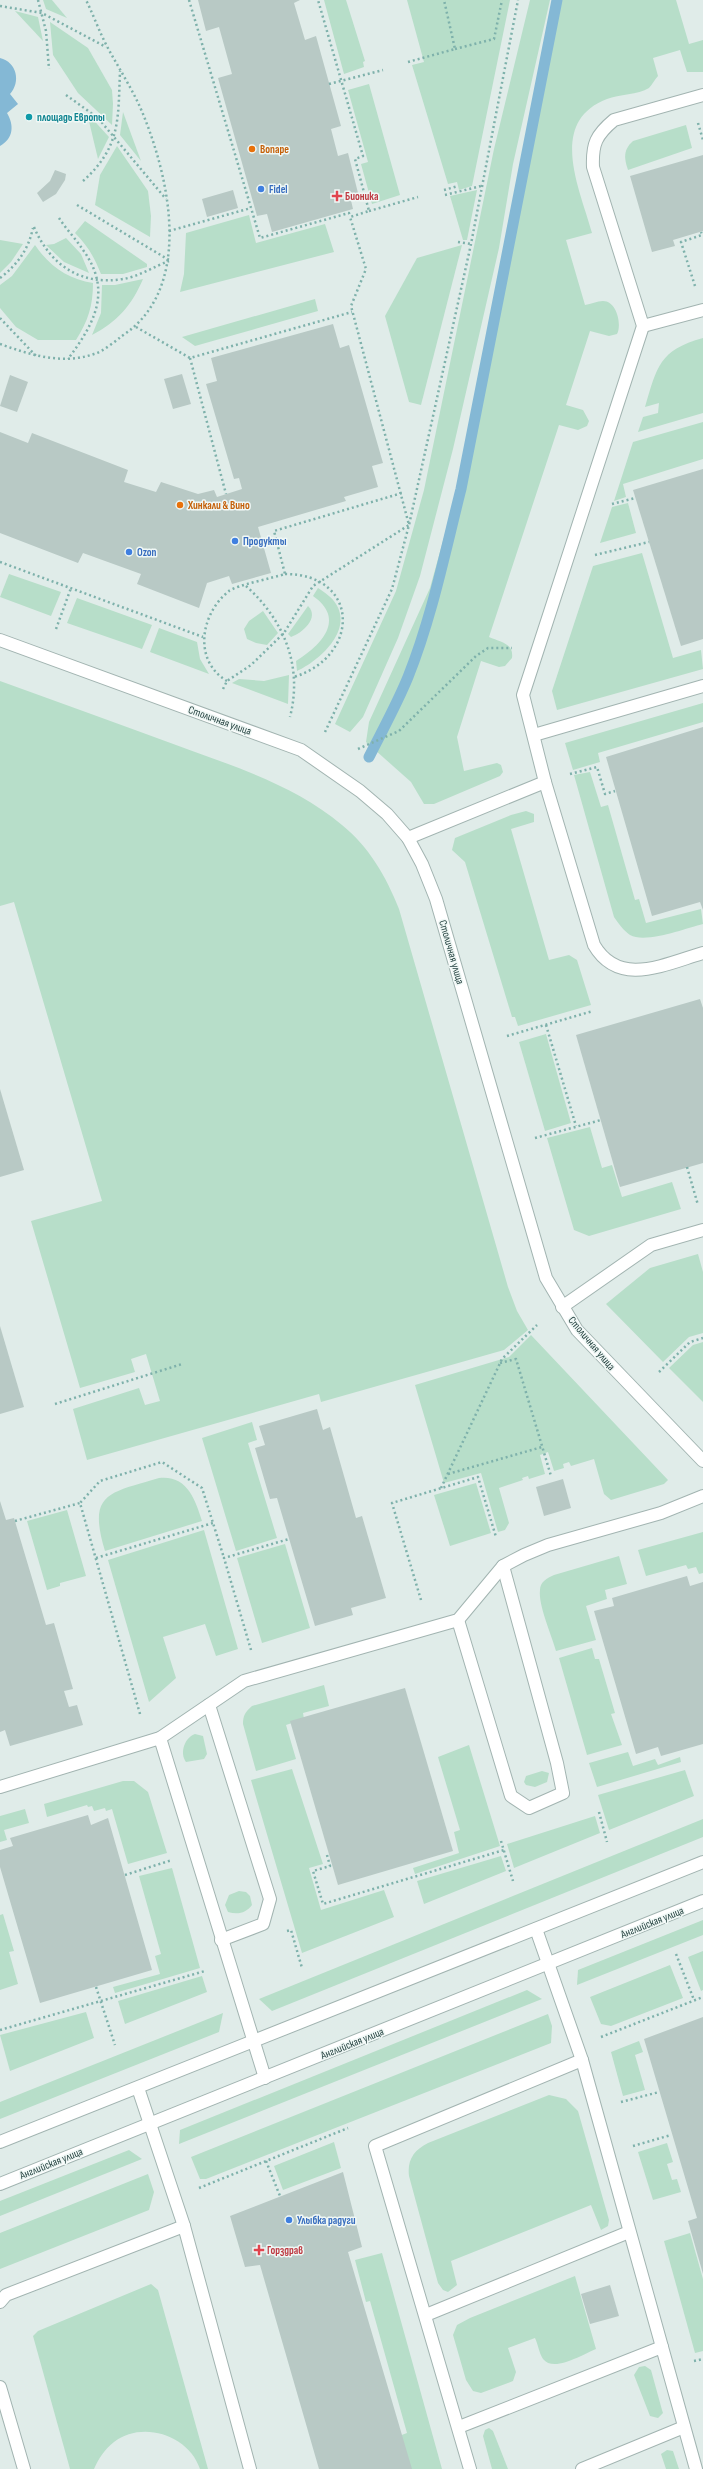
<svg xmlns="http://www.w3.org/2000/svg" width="703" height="2469" viewBox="0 0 703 2469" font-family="'Sofia Sans Condensed',sans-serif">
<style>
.green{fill:#b7dec9}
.water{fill:#84b8d5}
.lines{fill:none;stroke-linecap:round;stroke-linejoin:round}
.stream{stroke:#84b8d5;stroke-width:11}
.building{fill:#b8c9c5}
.service-casing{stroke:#a2b4b1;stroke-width:14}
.minor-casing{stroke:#a2b4b1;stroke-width:14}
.path{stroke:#7eb1ab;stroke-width:2.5;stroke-dasharray:2 3;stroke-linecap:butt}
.service{stroke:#fff;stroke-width:12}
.minor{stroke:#fff;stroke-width:12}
.culture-dot{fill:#0f9aa8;stroke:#f0f8f6;stroke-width:1.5}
.food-dot{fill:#e8710a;stroke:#f0f8f6;stroke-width:1.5}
.shop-dot{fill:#3f7fe0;stroke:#f0f8f6;stroke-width:1.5}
.health-dot{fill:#e0444e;stroke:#f0f8f6;stroke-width:1.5}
.labels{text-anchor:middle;stroke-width:3;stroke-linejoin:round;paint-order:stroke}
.culture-label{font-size:11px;font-weight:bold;fill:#0d838f;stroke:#f0f8f6;text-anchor:start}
.food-label{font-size:11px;font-weight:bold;fill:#c56008;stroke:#f0f8f6;text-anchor:start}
.shop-label{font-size:11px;font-weight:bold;fill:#366cbe;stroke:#f0f8f6;text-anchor:start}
.health-label{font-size:11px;font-weight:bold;fill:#be3a42;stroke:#f0f8f6;text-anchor:start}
.street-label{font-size:11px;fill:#1f3d3b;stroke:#f0f8f6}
</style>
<rect width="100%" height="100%" fill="#e0ece9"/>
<g class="green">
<polygon points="43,0 52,0 67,18 46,9"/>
<polygon points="324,0 346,0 365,61 363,62 364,67 344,74"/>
<polygon points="407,0 510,0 472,186 459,190 457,182 448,184 412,65 424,62"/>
<polygon points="530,0 550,0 513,164 499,248 453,449 420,576 398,638 363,717 350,732 335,724 396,591 424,490 494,149"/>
<path d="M559,0H676L689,44L703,40V72H687L680,50L653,58L658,76C655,79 652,85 649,88C638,95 619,94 607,99C547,122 580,189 592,233L566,240L585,305C591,304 597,301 603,301C617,301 622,325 617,334L609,336L590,331L566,405L583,410L589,421L587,426L578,430L559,425L489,637C500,642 514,643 512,658L505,666L499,667L481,661L457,737L464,771L497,763L501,765L503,772L500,776L434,804H424L411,782L366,742L369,722L430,588L462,472L479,398Z"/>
<polygon points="15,11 38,17 43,41"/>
<polygon points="50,22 88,48 112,90 113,104 112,125 78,93 53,55"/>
<polygon points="369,84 400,195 372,204 361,164 368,162 348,90"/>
<polygon points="123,112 141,161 120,135"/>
<polygon points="87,113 109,137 98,159"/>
<path d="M686,125L692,148L628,170C624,158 623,150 633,141Z"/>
<polygon points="117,146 148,191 151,216 150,237 95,205 100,175"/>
<polygon points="477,190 467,240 463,240 450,196"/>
<polygon points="249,215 256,243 325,224 334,252 180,292 184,274 186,233"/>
<path d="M85,221L147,264V267L123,274H101C94,257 88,246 75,233Z"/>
<polygon points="66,238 81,254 89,273 64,262 46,245 54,244"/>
<polygon points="0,240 23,244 11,262 0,273"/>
<path d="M35,245C49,266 68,279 93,283C93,306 88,321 76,340H38L16,327L0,308V285L12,276Z"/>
<polygon points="462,245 421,405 409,402 385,316 417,258"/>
<path d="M143,279C132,305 117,322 92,335L101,313L102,285H115Z"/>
<polygon points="315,299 318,311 195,346 182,337"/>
<path d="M703,338V413L638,432L643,417L658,413L659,403L645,407C657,367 659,350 703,338Z"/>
<polygon points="703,422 703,459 623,484 626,497 614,501 633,442"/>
<polygon points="628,503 636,533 600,543 612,507"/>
<polygon points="642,553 673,658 701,650 703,669 557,710 552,691 593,566"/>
<polygon points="9,574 61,592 51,616 0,597"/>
<path d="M318,588C324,592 332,597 336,604C353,631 319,661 297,671L296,661C322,645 346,619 313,596Z"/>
<polygon points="77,598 152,625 142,649 67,623"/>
<path d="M308,606C320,618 302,633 291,637L288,634Z"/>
<polygon points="263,611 278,633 267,645 256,643 247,639 244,629 249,621"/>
<polygon points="159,628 197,642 200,659 209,674 150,652"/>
<polygon points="289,675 288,704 232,683 239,679 264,681"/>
<path d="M0,681C59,702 118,724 176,745C233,766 295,785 342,825C369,847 386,876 399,909L508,1287L517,1311L528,1330L504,1350L321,1402L319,1394L87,1460L73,1409L139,1388L145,1405L160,1401L146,1354L131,1359L135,1372L80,1388L31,1221L102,1201L14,902L0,906Z"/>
<polygon points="703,703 703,722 598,753 600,762 573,770 565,743"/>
<path d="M590,772L601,807L608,805L635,900L639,899L646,923L701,909L703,924C686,928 646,944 630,935C624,931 618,923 614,917L574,775Z"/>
<polygon points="526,811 534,814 534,822 511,829 549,960 569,955 577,960 591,1005 518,1026 515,1017 512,1017 465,862 452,850 455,838 511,815"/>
<polygon points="546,1034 571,1123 545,1131 519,1042"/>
<polygon points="590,1127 602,1168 612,1165 622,1197 672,1182 681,1209 589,1236 574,1230 547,1138"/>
<polygon points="698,1254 703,1272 703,1333 689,1337 663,1362 606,1304 650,1268"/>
<polygon points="531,1335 668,1480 664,1484 611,1500 604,1494 594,1459 571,1466 569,1462 563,1464 564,1468 554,1471 548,1452 540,1455 545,1474 529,1479 528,1476 522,1478 523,1480 499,1488 509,1523 505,1530 498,1532 481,1473 444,1483 415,1385 509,1357"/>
<polygon points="703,1342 703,1402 669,1368 693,1345"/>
<polygon points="252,1422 257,1440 248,1443 277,1538 236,1551 202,1438"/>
<path d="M159,1478C187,1475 195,1499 202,1521L105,1551C87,1492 110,1493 159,1478Z"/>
<polygon points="476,1483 491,1533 450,1546 434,1495"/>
<polygon points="67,1510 86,1576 60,1583 60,1586 47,1590 27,1521"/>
<polygon points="204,1530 238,1649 216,1656 205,1624 163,1637 176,1678 149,1702 108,1560"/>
<polygon points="703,1532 703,1573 699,1574 696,1567 688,1569 686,1565 646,1576 638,1550"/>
<polygon points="285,1544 310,1628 262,1643 237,1558"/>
<path d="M619,1556L627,1584L605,1590L607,1599L586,1606L596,1640L556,1651C552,1636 538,1605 540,1590C540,1582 547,1578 554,1575Z"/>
<polygon points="592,1648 595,1659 599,1659 615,1713 611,1714 622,1745 587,1755 559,1658"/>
<path d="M324,1685L329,1706L303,1713L304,1719L286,1725L296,1759L256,1771L243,1724C243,1716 245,1712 252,1706Z"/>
<path d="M195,1734L203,1736L207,1754L204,1759L186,1762C179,1753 185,1737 195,1734Z"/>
<polygon points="469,1745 500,1846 415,1874 413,1868 459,1853 454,1832 460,1830 438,1757"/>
<polygon points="628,1752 633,1766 655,1759 658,1765 680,1757 681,1762 597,1787 589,1763"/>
<polygon points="292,1769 323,1864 309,1868 321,1910 384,1890 394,1917 302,1953 251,1780"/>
<polygon points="685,1770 694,1796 609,1830 598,1795"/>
<polygon points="542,1771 549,1773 547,1782 535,1787 526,1785 524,1782 526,1776"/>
<polygon points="123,1781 134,1781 148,1792 167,1853 128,1864 112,1809 106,1811 105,1808 94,1811 92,1806 88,1807 87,1805 47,1817 44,1804"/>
<polygon points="25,1809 29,1823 4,1830 7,1840 0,1842 0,1816"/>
<polygon points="595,1816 600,1833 514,1868 507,1844"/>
<polygon points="703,1819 703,1837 272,2011 259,1999"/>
<polygon points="501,1856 506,1871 424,1904 417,1881"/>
<polygon points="172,1868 200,1968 115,1993 113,1987 160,1974 155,1956 161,1954 139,1876"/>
<path d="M239,1891L246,1892L250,1896L252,1905C246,1913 238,1915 228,1912L225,1905L229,1895Z"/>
<polygon points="3,1914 14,1951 9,1952 18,1984 0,1990 0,1915"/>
<polygon points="703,1920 703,1935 577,1985 578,1970"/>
<polygon points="703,1951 703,1990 701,1991 688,1957"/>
<polygon points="670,1965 683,1998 611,2026 601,2024 590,1997"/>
<polygon points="202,1976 207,1992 125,2024 118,2001"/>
<polygon points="527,1990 542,1999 179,2144 180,2130"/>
<polygon points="86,2012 94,2038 10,2071 0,2035"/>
<polygon points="223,2013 219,2032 0,2119 0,2102"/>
<polygon points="548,2014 552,2026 551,2043 206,2179 200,2179 191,2157"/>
<polygon points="639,2041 643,2052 635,2055 645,2090 623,2096 611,2052"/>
<path d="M549,2095L566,2099L578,2111L609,2220L608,2226L601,2230L591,2205L451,2261L457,2285L448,2292L443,2290L438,2283L409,2176C407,2160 414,2150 428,2143Z"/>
<polygon points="334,2142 341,2168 283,2190 274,2166"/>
<polygon points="667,2143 673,2162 667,2164 672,2180 677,2179 681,2192 653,2200 638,2152"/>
<polygon points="129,2150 142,2159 0,2216 0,2201"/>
<polygon points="148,2174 154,2192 149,2210 0,2269 0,2233"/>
<polygon points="690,2233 703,2279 703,2351 695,2353 664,2241"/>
<polygon points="382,2253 442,2469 409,2469 399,2436 407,2433 370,2301 366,2302 355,2260"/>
<path d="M575,2276L596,2349C583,2354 554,2373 543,2359C539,2353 538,2344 535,2338L508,2348L516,2372L513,2381L481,2393L473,2391L466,2380L453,2335L457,2325L470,2318Z"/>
<path d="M151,2284L158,2290L208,2469H200C189,2435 142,2420 114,2442C104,2450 99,2458 94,2469H70L33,2336L38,2331Z"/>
<polygon points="645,2366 651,2370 662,2410 663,2413 658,2418 650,2416 634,2375 639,2367"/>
<polygon points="489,2428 493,2431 508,2469 492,2469 483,2436 485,2430"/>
<polygon points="667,2450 673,2451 679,2469 666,2469 661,2454"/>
</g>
<path class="water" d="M0,58C17,62 21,82 10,94L18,104L7,113C14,125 14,138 0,146Z"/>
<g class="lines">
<path class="stream" d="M369,757C382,731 397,704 408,677C432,617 445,552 461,489L557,0"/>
</g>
<g class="building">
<polygon points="198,0 300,0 294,3 305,40 316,36 341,126 331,129 338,156 348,153 358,193 350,196 353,209 272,232 267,214 257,216 218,78 232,74 219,27 206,31"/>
<polygon points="703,155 703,231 673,240 675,246 652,252 630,176"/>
<polygon points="55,170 66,174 65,180 56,194 43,202 37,193 50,181"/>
<polygon points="233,190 238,208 207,217 202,199"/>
<polygon points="333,324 340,348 349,345 383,463 372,466 378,487 344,497 346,501 258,527 271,573 232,584 229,576 207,583 199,608 137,584 141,574 83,553 78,563 0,533 0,432 28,443 32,433 128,470 124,482 156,492 161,482 198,494 214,490 217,497 242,489 239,478 234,479 206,384 217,381 211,358"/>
<polygon points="182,374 191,404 173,409 164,379"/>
<polygon points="10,375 28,382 17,412 0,406"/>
<polygon points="703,469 703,639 681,646 633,490"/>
<polygon points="703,727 703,910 700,902 652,916 606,757"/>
<polygon points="700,999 703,1008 703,1163 620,1187 576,1035"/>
<polygon points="0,1089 24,1170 0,1177"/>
<polygon points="0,1326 24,1407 0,1414"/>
<polygon points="317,1409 323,1430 330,1427 356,1518 362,1516 386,1598 351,1608 353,1615 315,1626 277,1498 270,1499 255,1448 265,1445 259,1426"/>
<polygon points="563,1479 571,1508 544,1516 536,1487"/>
<polygon points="0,1501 6,1520 14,1518 46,1625 54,1623 73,1689 64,1691 69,1707 77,1705 83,1725 10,1746 5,1730 0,1732"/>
<polygon points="687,1576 690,1586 703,1582 703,1744 661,1756 658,1747 636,1754 594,1611 614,1606 612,1598"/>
<polygon points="405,1688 453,1851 338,1885 290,1721"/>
<polygon points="88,1815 91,1825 108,1818 152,1970 40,2003 0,1867 0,1850 13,1846 10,1838"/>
<polygon points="703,2017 703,2274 688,2221 697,2218 644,2039"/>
<polygon points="343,2172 362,2247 348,2252 412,2469 319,2469 260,2265 245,2267 230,2216"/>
<polygon points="610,2285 619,2316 590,2324 581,2294"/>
</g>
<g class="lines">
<defs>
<g id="service">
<path d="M703,95L614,120C596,135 592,144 593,167L643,326L523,695L545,782L594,945C619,988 665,964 703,953"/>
<polyline points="643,326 703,310"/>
<polyline points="534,735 703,686"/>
<polyline points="408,838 545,782"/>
<polyline points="562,1307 651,1245 703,1230"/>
<polyline points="458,1620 511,1796 529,1808 563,1793 557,1763 503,1566"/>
<polyline points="209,1705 270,1899 263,1924 221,1940"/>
<polyline points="160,1738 265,2078"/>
<polyline points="0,1787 160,1738 244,1681 458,1620 503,1566 524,1555 548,1545 661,1513 703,1496"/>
<polyline points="536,1929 582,2060 696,2469"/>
<polyline points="138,2088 184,2226 250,2469"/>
<polyline points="0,2302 6,2295 184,2226"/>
<polyline points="426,2315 629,2232"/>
<polyline points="0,2387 24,2469"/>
<polyline points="459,2427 662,2347"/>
<polyline points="470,2469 375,2146 582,2060"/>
<polyline points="582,2469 684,2427"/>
</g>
<g id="minor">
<polyline points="0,640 301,750 360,791 387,814 408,838 422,864 436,899 546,1278 577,1330 703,1461"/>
<polyline points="0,2142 703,1862"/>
<polyline points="0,2184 703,1901"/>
</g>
</defs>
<use href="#service" class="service-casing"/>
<use href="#minor" class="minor-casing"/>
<g class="path">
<polyline points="38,0 46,31 49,69"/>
<polyline points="189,0 260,238 349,213 350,217"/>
<polyline points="0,6 42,13 106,47"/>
<polyline points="455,49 494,39 502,0"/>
<polyline points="408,62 455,49 444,0"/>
<polyline points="329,84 383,70"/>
<polyline points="66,95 98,118 166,199"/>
<polyline points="698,123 703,140"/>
<path d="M83,181C121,147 118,119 120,71"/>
<polyline points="444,190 458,186"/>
<polyline points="445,195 481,186"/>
<polyline points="77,205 169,260"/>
<polyline points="369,211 418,197"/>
<path d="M59,218C66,229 76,239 83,250C113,291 94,324 68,359"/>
<path d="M34,227C50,265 81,286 123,279C138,277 155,266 169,261"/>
<polyline points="169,231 251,208"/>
<polyline points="458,242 471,244"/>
<path d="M0,278C18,264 28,250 33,228"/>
<polyline points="695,286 681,242 702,235 701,232"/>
<polyline points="0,318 37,357"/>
<polyline points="136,327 190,358 352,312"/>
<path d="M0,344C31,355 62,365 94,354C104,351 114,342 122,336C192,290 171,185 145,119C136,95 121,72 109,50C100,34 94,16 86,0"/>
<polyline points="190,358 226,494"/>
<polyline points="612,504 635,498"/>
<polyline points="595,555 649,542"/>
<polyline points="0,562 203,637"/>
<path d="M285,574C360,574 361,656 294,677"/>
<path d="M246,586C284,620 303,666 290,717"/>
<polyline points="56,629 71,588"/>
<path d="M227,681C193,661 200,614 229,591C237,585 273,578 285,574L274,531L402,493"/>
<polyline points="223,689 227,681 251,665 284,633 313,586 409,525 351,306 366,269 350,217 369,211 355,159 363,156 318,0"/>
<polyline points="325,732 392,589 409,525 471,244 518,0"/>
<polyline points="358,749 399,731 476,656 488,648 512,648"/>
<polyline points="570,774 597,767 605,794 615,791"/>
<polyline points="546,1025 576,1126"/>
<polyline points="507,1036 593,1011"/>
<polyline points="535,1138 601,1120"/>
<polyline points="687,1167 698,1205"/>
<polyline points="500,1363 516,1359 551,1476"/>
<polyline points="659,1372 690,1342 703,1338"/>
<polyline points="55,1404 182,1364"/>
<polyline points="448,1474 542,1447"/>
<polyline points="441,1488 502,1359 537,1325"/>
<polyline points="15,1521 80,1503"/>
<polyline points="96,1558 213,1523"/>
<polyline points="421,1600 392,1503 478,1477 496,1537"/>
<polyline points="251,1650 224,1558 289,1539"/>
<polyline points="140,1714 80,1503 100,1481 162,1462 202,1488 224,1558"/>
<polyline points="599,1812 607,1842"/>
<polyline points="501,1841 513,1881"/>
<polyline points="327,1855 330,1866 313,1871 323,1904 504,1850"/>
<polyline points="125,1875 172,1860"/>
<polyline points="287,1931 291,1930 302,1968"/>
<polyline points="676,1954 694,2000"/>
<polyline points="96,1987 115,2045"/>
<polyline points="0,2030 205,1971"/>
<polyline points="601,2037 703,1997"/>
<polyline points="621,2102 659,2092"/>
<polyline points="633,2146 671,2135"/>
<polyline points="266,2161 280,2196"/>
<polyline points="199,2188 348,2128"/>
<polyline points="694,2361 703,2359"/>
</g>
<use href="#service" class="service"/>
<use href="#minor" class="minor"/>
</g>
<circle class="culture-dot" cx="29" cy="117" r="4"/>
<g class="food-dot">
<circle cx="252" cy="149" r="4"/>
<circle cx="180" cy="505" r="4"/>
</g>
<g class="shop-dot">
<circle cx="261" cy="189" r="4"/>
<circle cx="235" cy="541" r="4"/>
<circle cx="129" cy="552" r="4"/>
<circle cx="289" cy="2220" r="4"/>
</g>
<g class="health-dot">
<path d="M335 190h4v4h4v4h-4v4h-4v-4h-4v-4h4z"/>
<path d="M257 2244h4v4h4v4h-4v4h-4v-4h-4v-4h4z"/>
</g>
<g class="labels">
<g class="culture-label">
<text x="37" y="121">площадь Европы</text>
</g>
<g class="food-label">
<text x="260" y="153">Bonape</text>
<text x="188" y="509">Хинкали &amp; Вино</text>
</g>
<g class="shop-label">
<text x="269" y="193">Fidel</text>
<text x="243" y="545">Продукты</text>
<text x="137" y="556">Ozon</text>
<text x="297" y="2224">Улыбка радуги</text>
</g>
<g class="health-label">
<text x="345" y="200">Бионика</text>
<text x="267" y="2254">Горздрав</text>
</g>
<g class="street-label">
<text transform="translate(220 720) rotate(20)" y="4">Столичная улица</text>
<text transform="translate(452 952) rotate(74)" y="4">Столичная улица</text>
<text transform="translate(592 1343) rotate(50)" y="4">Столичная улица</text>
<text transform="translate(652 1922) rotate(-22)" y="4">Английская улица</text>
<text transform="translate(352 2043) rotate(-22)" y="4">Английская улица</text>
<text transform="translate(51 2163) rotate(-22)" y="4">Английская улица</text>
</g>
</g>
</svg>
